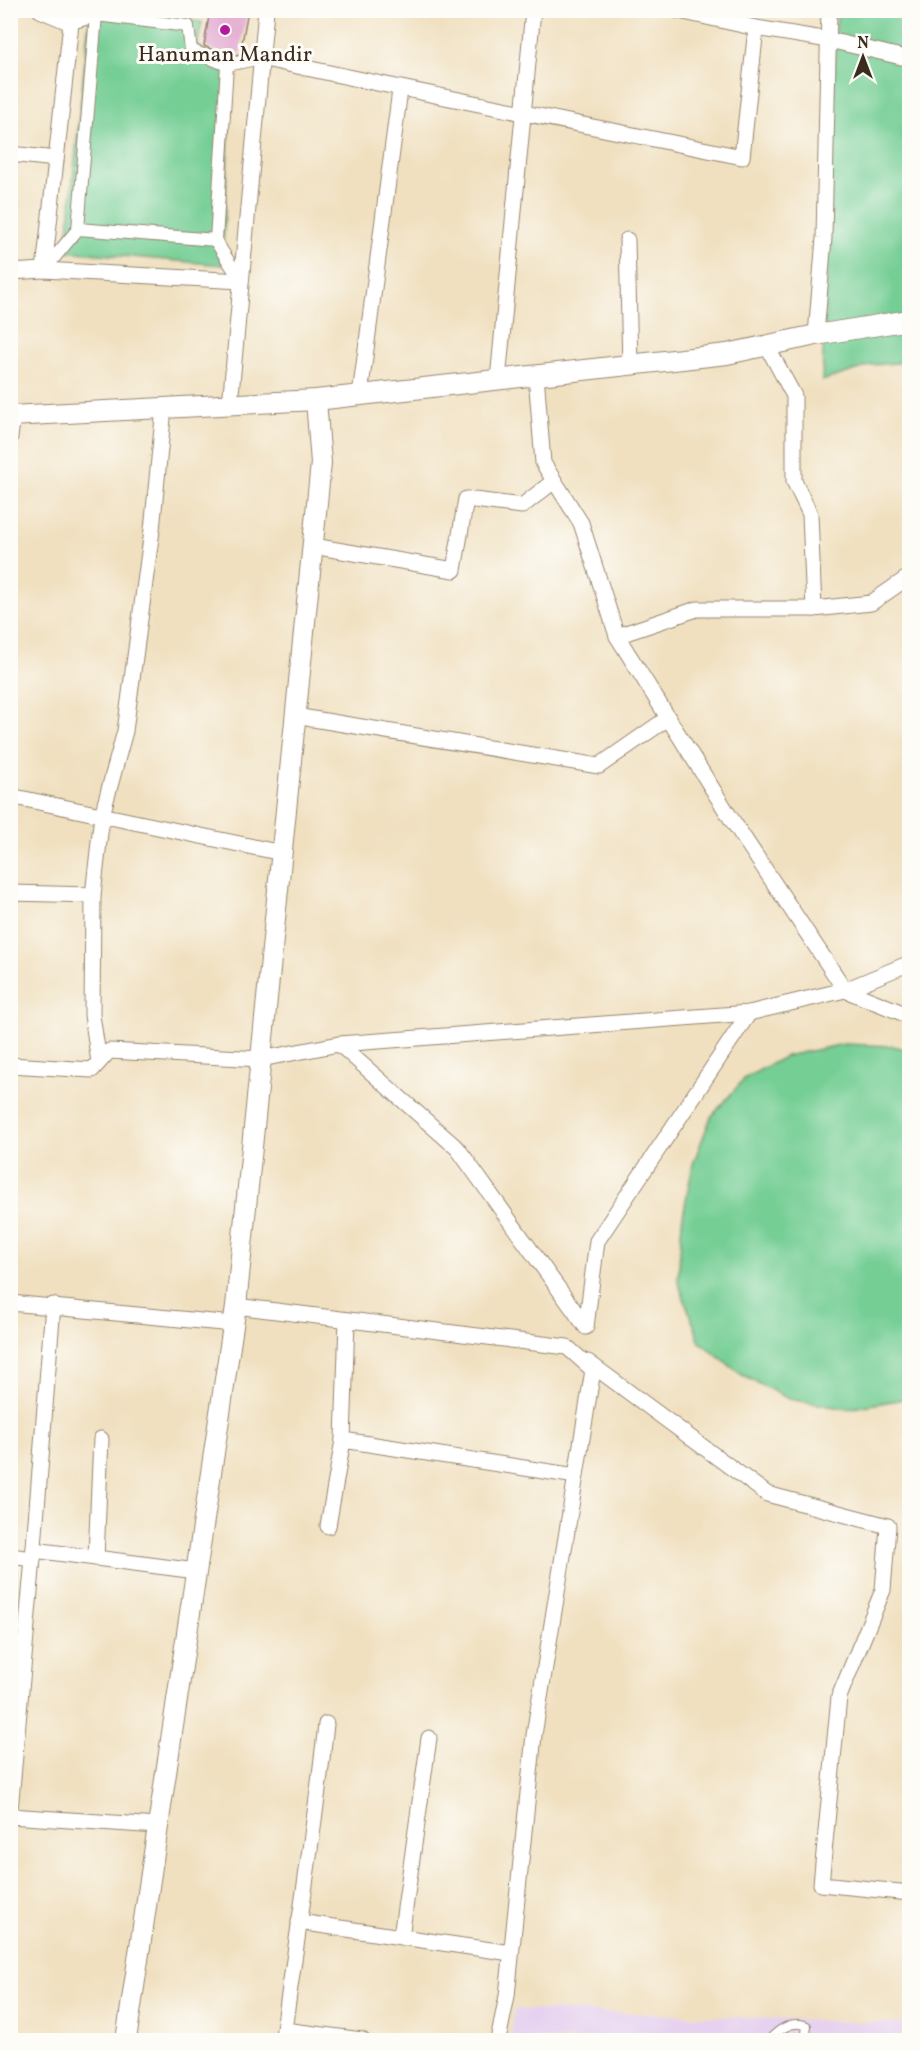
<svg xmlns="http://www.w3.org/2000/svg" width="920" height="2051" viewBox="0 0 920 2051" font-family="Vollkorn,serif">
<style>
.built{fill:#e6d2f0}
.green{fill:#75ce94;stroke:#587c59;stroke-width:1.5}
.building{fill:#e0a0cc}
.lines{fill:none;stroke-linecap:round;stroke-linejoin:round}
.service-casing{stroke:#96856f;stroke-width:10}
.pedestrian-casing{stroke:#96856f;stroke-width:14}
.minor-casing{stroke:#96856f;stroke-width:17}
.tertiary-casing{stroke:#96856f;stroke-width:22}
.service{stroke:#fff;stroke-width:8}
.pedestrian{stroke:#fff;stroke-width:12}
.minor{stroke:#fff;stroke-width:15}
.tertiary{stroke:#fff;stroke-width:20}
.poi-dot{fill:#b5179e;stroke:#fdfcf7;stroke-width:2}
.labels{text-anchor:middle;stroke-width:6;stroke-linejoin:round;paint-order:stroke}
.poi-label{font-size:22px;fill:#3b2a1e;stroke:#fdfcf7}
</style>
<rect width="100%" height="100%" fill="#fdfcf7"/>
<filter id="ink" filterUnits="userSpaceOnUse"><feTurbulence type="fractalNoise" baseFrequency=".0167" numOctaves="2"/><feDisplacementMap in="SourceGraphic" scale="12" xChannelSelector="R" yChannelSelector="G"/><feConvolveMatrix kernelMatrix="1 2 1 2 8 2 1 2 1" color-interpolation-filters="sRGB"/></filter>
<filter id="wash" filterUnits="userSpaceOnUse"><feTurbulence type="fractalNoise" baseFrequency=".008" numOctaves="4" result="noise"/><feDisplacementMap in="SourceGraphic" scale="24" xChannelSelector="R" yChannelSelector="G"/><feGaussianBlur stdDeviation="1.35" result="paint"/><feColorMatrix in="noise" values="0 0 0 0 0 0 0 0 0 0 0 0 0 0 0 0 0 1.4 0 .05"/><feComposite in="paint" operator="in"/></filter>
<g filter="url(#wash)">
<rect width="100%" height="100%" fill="#f0e0c0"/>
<polygon class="built" points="514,2009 910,2024 909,2040 510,2040"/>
<g class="green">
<polygon points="90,11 130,11 202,22 197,47 232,68 222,265 66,251"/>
<polygon points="837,11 909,11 909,365 907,362 872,365 822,381"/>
<polygon points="844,1044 892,1046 910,1050 909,1398 847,1409 789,1399 742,1375 700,1342 678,1282 682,1221 693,1164 711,1117 745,1078 786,1056"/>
</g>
<g id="blocks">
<polygon class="building" points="210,10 248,10 240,54 228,56 204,46"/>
</g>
</g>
<g filter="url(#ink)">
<use href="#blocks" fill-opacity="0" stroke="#96856f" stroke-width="1.5"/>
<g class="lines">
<defs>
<path id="service" d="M769,2040C778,2030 793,2019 807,2026L805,2040"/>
<g id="pedestrian">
<polyline points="71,23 96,16"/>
<polyline points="227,65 191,50 188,26 96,15 78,229 216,240 227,65 261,58"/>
<polyline points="215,240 241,281"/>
<polyline points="44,270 78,229"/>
</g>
<g id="minor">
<polyline points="40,10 71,23 44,270 241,281"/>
<polyline points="756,28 829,40 910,59"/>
<path d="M261,58C421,94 582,124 742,157L756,28L675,10"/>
<polyline points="10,154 56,159"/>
<polyline points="627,240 630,365"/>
<polyline points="10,272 44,270"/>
<polyline points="816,335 824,238 829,10"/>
<polyline points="767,346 794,396 794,481 810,514 814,609"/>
<polyline points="536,375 543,463 581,523 617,636 730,817 845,990 910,1016"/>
<polyline points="498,380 533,10"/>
<polyline points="360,395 400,90"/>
<polyline points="230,405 266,10"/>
<polyline points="10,437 13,415"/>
<polyline points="313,546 454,570 466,499 522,506 554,481"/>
<polyline points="617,636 697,609 814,609 871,603 910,576"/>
<polyline points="295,716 599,766 668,718"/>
<polyline points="10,796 282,853"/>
<polyline points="10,893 93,895 102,815 125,731 152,530 164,408"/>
<polyline points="93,895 92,1015 99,1062"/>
<polyline points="339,1044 458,1149 586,1327 597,1241 749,1013"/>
<polyline points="10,1065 92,1070 109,1051 261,1059 339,1044 749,1013 845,990 910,963"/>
<polyline points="10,1303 233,1324"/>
<polyline points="236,1306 567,1347 593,1370 534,1735 507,1996 498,2040"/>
<polyline points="588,1362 767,1494 888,1526 883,1590 839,1697 821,1884 910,1893"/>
<polyline points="343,1440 347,1320"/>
<polyline points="328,1526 343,1440 576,1476"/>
<polyline points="34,1550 196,1571"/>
<polyline points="10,1556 33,1559"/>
<polyline points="96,1558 101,1439"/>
<polyline points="10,1810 33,1559 53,1305"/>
<polyline points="10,1816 158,1826"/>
<polyline points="299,1922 511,1953"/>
<polyline points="401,1937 429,1738"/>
<path d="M284,2030C298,1928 315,1826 326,1724"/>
<polyline points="283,2039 284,2030 362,2040"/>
</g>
<g id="tertiary">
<polyline points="10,416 316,400 727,354 816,335 910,320"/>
<polyline points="126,2040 236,1306 321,463 316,400"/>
</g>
</defs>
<use href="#service" class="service-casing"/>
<use href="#pedestrian" class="pedestrian-casing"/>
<use href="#minor" class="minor-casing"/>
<use href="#tertiary" class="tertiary-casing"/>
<use href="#service" class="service"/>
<use href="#pedestrian" class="pedestrian"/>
<use href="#minor" class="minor"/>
<use href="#tertiary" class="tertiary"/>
</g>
</g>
<circle class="poi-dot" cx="225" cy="30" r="6"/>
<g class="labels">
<g class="poi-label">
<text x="225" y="61">Hanuman Mandir</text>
</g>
</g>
<rect width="920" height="2051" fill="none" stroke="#fdfcf7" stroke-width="36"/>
<g transform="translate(863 57)" stroke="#fdfcf7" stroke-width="4.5" paint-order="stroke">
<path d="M0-4.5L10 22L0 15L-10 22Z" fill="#3b2a1e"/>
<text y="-9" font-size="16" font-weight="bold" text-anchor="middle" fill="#3b2a1e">N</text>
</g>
</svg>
